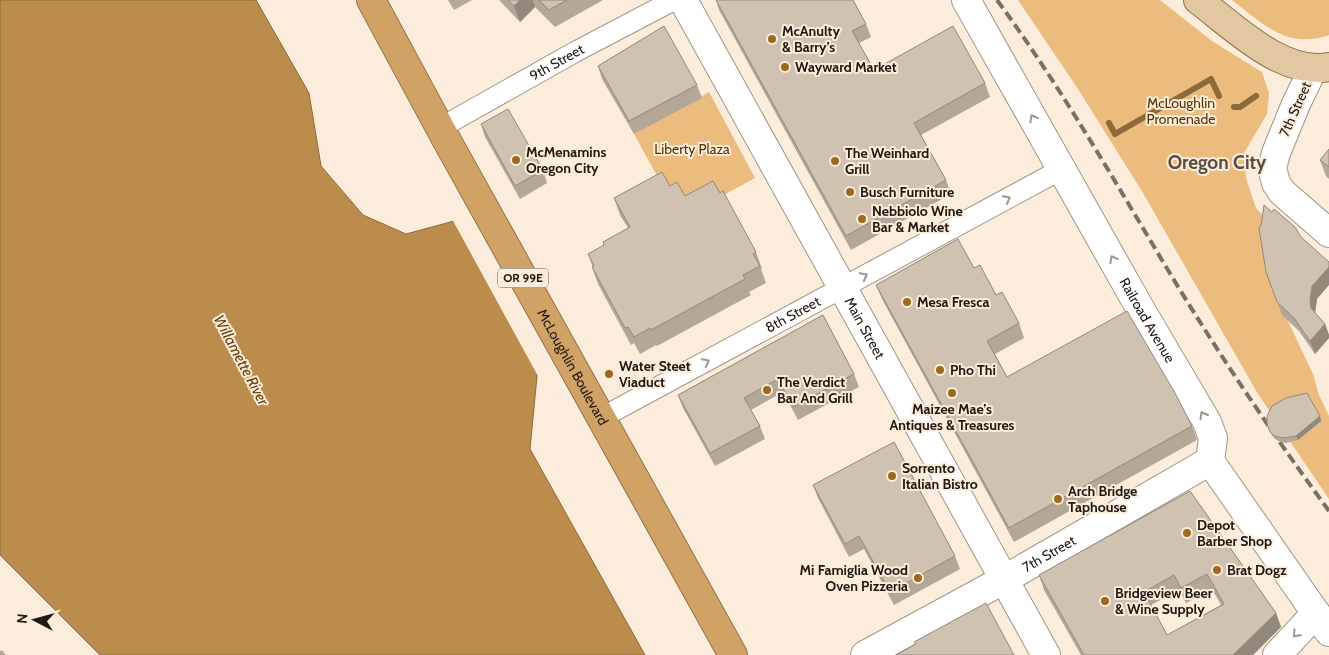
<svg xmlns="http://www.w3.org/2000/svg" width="1329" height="655" viewBox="0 0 1329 655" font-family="Cabin,sans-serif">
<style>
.green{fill:#ecbc7f}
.water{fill:#bc8c4c;stroke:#8d6a3b}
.pier{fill:#fbecdb}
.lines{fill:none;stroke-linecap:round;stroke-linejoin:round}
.stream{stroke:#8d6a3b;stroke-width:6}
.street-casing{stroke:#a29584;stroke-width:22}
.secondary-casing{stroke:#a29584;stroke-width:30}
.primary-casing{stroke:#927248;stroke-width:30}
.highway-casing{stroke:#927248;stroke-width:30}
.street{stroke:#fff;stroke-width:20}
.secondary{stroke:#fff;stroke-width:28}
.primary{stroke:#e3c7a3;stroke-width:28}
.highway{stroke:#d0a265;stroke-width:28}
.rail{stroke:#7a7166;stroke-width:4;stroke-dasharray:10 5;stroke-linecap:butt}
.wall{fill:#b3a798;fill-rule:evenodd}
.shaded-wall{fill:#92887c}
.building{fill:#d0c2b1;stroke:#92887c;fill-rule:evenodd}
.oneway{stroke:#9a9895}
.poi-dot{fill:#9c6a1f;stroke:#fbecdb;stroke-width:2}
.labels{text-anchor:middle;stroke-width:4;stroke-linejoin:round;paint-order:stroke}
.shield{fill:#fbecdb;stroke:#60584f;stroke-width:1}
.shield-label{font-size:12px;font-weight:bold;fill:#1e1913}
.poi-label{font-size:14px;font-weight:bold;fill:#1e1913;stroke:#fbecdb;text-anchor:start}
.street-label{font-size:14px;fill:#1e1913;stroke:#fbecdb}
.park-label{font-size:14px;fill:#563600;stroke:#fbecdb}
.water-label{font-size:15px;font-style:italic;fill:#61400d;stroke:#fbecdb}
.district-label{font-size:19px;font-weight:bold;fill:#5a4e40;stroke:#fbecdb}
</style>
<rect width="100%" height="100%" fill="#fbecdb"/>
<g class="green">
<polygon points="1018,0 1160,0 1212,41 1262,72 1269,93 1267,114 1244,153 1246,178 1256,208 1275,228 1280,304 1313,374 1319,395 1329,416 1329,499 1258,394 1143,193 1078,89"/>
<path d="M1232,0H1329V35C1287,50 1262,23 1232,0Z"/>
<polygon points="709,92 755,178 691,213 661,183 634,134"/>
</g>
<polygon class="water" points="0,0 256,0 309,93 321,166 363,215 406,234 454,221 538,366 530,449 645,655 100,655 0,555"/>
<polygon class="pier" points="452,219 456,220 540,365 539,378"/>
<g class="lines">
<g class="stream">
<polyline points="1234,107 1240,107 1256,96"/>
<polyline points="1109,123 1115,134 1211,79 1219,96"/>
</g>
<defs>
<g id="street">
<path id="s1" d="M440,128L575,52L674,0"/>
<path id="s2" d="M601,418L1062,169"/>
</g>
<g id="secondary">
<path id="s3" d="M683,0L1046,655"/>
<path id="s4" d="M966,0L1141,310L1207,422L1213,438L1210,461L1329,632"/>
<polyline points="1313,69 1296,104 1276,153 1272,168 1276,183 1282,192 1329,233"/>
<path id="s5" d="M865,655L1005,579L1210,461"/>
<polyline points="1277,655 1316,613"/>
</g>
<path id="primary" d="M1198,0C1233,26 1282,76 1329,67"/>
<g id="highway">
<path id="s6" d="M371,0L446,139L733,655"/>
</g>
</defs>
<use href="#street" class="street-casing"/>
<use href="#secondary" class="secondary-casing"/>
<use href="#primary" class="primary-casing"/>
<use href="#highway" class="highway-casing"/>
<use href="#street" class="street"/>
<use href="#secondary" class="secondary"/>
<use href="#primary" class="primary"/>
<use href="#highway" class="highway"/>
<path class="rail" d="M997,0C1064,91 1119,189 1177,285C1224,362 1275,437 1329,511"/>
</g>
<g class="wall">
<polygon points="448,0 472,0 454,10"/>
<polygon points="499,0 603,0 555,27 535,7 520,22"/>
<polygon points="716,0 853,0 866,24 871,37 859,43 874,70 985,83 990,97 921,135 946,180 951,194 851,250 719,10"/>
<polygon points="598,66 697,85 702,98 634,134 602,79"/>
<polygon points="481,124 543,170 547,183 520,199 485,137"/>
<polygon points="1329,150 1329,179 1326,176 1320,160"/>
<polygon points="670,186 685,196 720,193 756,252 762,269 761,269 766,283 749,292 751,295 657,346 656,345 640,354 634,343 631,345 598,284 592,267 593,267 588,254 604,246 603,242 628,228 620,215 614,198"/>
<polygon points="974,268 1019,323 1024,338 995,354 1007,377 1192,426 1197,440 1014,542 882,299 876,285"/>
<polygon points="1266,272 1317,299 1315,313 1325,324 1329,335 1329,338 1315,354 1299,331 1282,315"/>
<polygon points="823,315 854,374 859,387 798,420 783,392 751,410 760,426 765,439 715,466 683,408 678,395"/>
<polygon points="1320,416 1321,421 1298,440 1286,443 1280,442 1275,439 1271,434 1267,423"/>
<polygon points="813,485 955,556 960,569 894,605 864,549 849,557 818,498"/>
<path d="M1190,491L1276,613L1281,627L1253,655H1081L1044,590L1039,575ZM1212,589L1221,605L1167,635L1151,605L1179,590L1186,603Z"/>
</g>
<g class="shaded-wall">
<polygon points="520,0 533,0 535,7 520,22 514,6"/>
<polygon points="1329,267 1329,285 1317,299 1315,314 1311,308 1310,301 1312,286"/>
<polygon points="1325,324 1329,335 1329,338 1315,354 1310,341"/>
<polygon points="1320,416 1321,421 1298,440 1296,436"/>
<polygon points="1276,613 1281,627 1253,655 1233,655"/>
</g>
<g class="building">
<polygon points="508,0 520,0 514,6"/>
<polygon points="539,0 567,0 549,10"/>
<polygon points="716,0 853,0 866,24 852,31 874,70 953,26 985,83 914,123 946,180 846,236"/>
<polygon points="664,26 697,85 629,121 598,66"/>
<polygon points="508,109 543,170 515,186 481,124"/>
<polygon points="1329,149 1329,167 1320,160"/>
<polygon points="662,172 670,186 677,182 685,196 713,181 720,193 723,191 756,252 753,254 760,266 743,275 745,279 651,330 650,328 634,337 628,327 625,328 592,267 594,266 588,254 604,245 603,242 630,227 614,198"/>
<polygon points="1264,205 1272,212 1274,209 1295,227 1301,237 1329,262 1329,267 1312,286 1310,301 1311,308 1325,324 1310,341 1294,318 1277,302 1266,272 1259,228 1261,225"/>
<polygon points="958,239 974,268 980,265 996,295 1002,292 1019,323 987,341 1007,377 1127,311 1175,393 1192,426 1009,528 876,285"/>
<polygon points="823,315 854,374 793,407 778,379 744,398 760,426 710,453 678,395"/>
<polygon points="1307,393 1320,416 1296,436 1284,438 1278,437 1273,435 1269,430 1267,423 1267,416 1272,406 1286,398"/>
<polygon points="894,442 955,556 890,592 859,536 845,544 813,485"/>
<path d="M1190,491L1276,613L1233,655H1084L1039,575ZM1207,574L1224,604L1167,635L1144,592L1174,575L1181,588Z"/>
<polygon points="986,603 1014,655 896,655 916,644 914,642"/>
<polygon points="2,651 5,655 0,655 0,652"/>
</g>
<defs><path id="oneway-chevron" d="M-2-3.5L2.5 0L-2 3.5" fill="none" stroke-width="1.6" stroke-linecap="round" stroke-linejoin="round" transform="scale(1.25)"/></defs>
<g class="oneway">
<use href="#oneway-chevron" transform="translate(1033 118) rotate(-119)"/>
<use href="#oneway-chevron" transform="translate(1007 199) rotate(-28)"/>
<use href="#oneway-chevron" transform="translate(1113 259) rotate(-119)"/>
<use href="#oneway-chevron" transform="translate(864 276) rotate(-28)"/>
<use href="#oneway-chevron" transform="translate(706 362) rotate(-28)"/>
<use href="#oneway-chevron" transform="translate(1203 415) rotate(-120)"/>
<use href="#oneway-chevron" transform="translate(1296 634) rotate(133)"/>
</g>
<g class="poi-dot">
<circle cx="772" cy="39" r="5"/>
<circle cx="785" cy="67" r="5"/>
<circle cx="516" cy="160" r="5"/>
<circle cx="835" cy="161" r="5"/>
<circle cx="850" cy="192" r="5"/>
<circle cx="862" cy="219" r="5"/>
<circle cx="907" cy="302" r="5"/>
<circle cx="940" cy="370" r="5"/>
<circle cx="609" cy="374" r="5"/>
<circle cx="767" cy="390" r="5"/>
<circle cx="952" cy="393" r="5"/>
<circle cx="892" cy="476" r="5"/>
<circle cx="1058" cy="499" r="5"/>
<circle cx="1187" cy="533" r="5"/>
<circle cx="1217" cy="570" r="5"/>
<circle cx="918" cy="578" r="5"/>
<circle cx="1105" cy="601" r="5"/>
</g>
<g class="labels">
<rect class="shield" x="498" y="268.5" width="50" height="19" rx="4"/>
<g class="shield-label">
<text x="523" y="282">OR 99E</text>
</g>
<g class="poi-label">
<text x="782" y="36">McAnulty<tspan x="782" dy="16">&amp; Barry’s</tspan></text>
<text x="795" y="72">Wayward Market</text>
<text x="526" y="157">McMenamins<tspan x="526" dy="16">Oregon City</tspan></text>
<text x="845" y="158">The Weinhard<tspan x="845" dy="16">Grill</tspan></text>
<text x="860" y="197">Busch Furniture</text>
<text x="872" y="216">Nebbiolo Wine<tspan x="872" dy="16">Bar &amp; Market</tspan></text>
<text x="917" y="307">Mesa Fresca</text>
<text x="619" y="371">Water Steet<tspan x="619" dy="16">Viaduct</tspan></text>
<text x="950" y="375">Pho Thi</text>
<text x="777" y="387">The Verdict<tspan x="777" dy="16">Bar And Grill</tspan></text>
<text x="952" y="414" text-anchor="middle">Maizee Mae’s<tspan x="952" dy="16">Antiques &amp; Treasures</tspan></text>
<text x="902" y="473">Sorrento<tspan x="902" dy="16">Italian Bistro</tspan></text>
<text x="1068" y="496">Arch Bridge<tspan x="1068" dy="16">Taphouse</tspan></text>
<text x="1197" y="530">Depot<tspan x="1197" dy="16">Barber Shop</tspan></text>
<text x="908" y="575" text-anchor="end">Mi Famiglia Wood<tspan x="908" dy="16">Oven Pizzeria</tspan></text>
<text x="1227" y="575">Brat Dogz</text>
<text x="1115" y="598">Bridgeview Beer<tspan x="1115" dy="16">&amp; Wine Supply</tspan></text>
</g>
<g class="street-label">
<text dy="5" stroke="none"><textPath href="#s1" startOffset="134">9th Street</textPath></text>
<text transform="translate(1295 109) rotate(-66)" y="5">7th Street</text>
<text dy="5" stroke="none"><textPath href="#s2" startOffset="218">8th Street</textPath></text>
<text dy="5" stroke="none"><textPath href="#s4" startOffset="368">Railroad Avenue</textPath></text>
<text dy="5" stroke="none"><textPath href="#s3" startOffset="375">Main Street</textPath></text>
<text dy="5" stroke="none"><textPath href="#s6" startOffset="419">McLoughlin Boulevard</textPath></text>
<text dy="5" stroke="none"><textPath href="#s5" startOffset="210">7th Street</textPath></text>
</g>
<g class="park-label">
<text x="1181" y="108">McLoughlin<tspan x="1181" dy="16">Promenade</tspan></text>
<text x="692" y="154">Liberty Plaza</text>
</g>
<g class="water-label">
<text transform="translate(241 360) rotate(62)" y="5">Willamette River</text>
</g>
<g class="district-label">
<text x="1217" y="169">Oregon City</text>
</g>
</g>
<g transform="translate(35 620) rotate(276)" stroke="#fbecdb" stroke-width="4" paint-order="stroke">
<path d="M0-4L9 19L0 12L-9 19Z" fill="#1e1913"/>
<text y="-8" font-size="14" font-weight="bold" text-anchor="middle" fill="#1e1913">N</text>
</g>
</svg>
